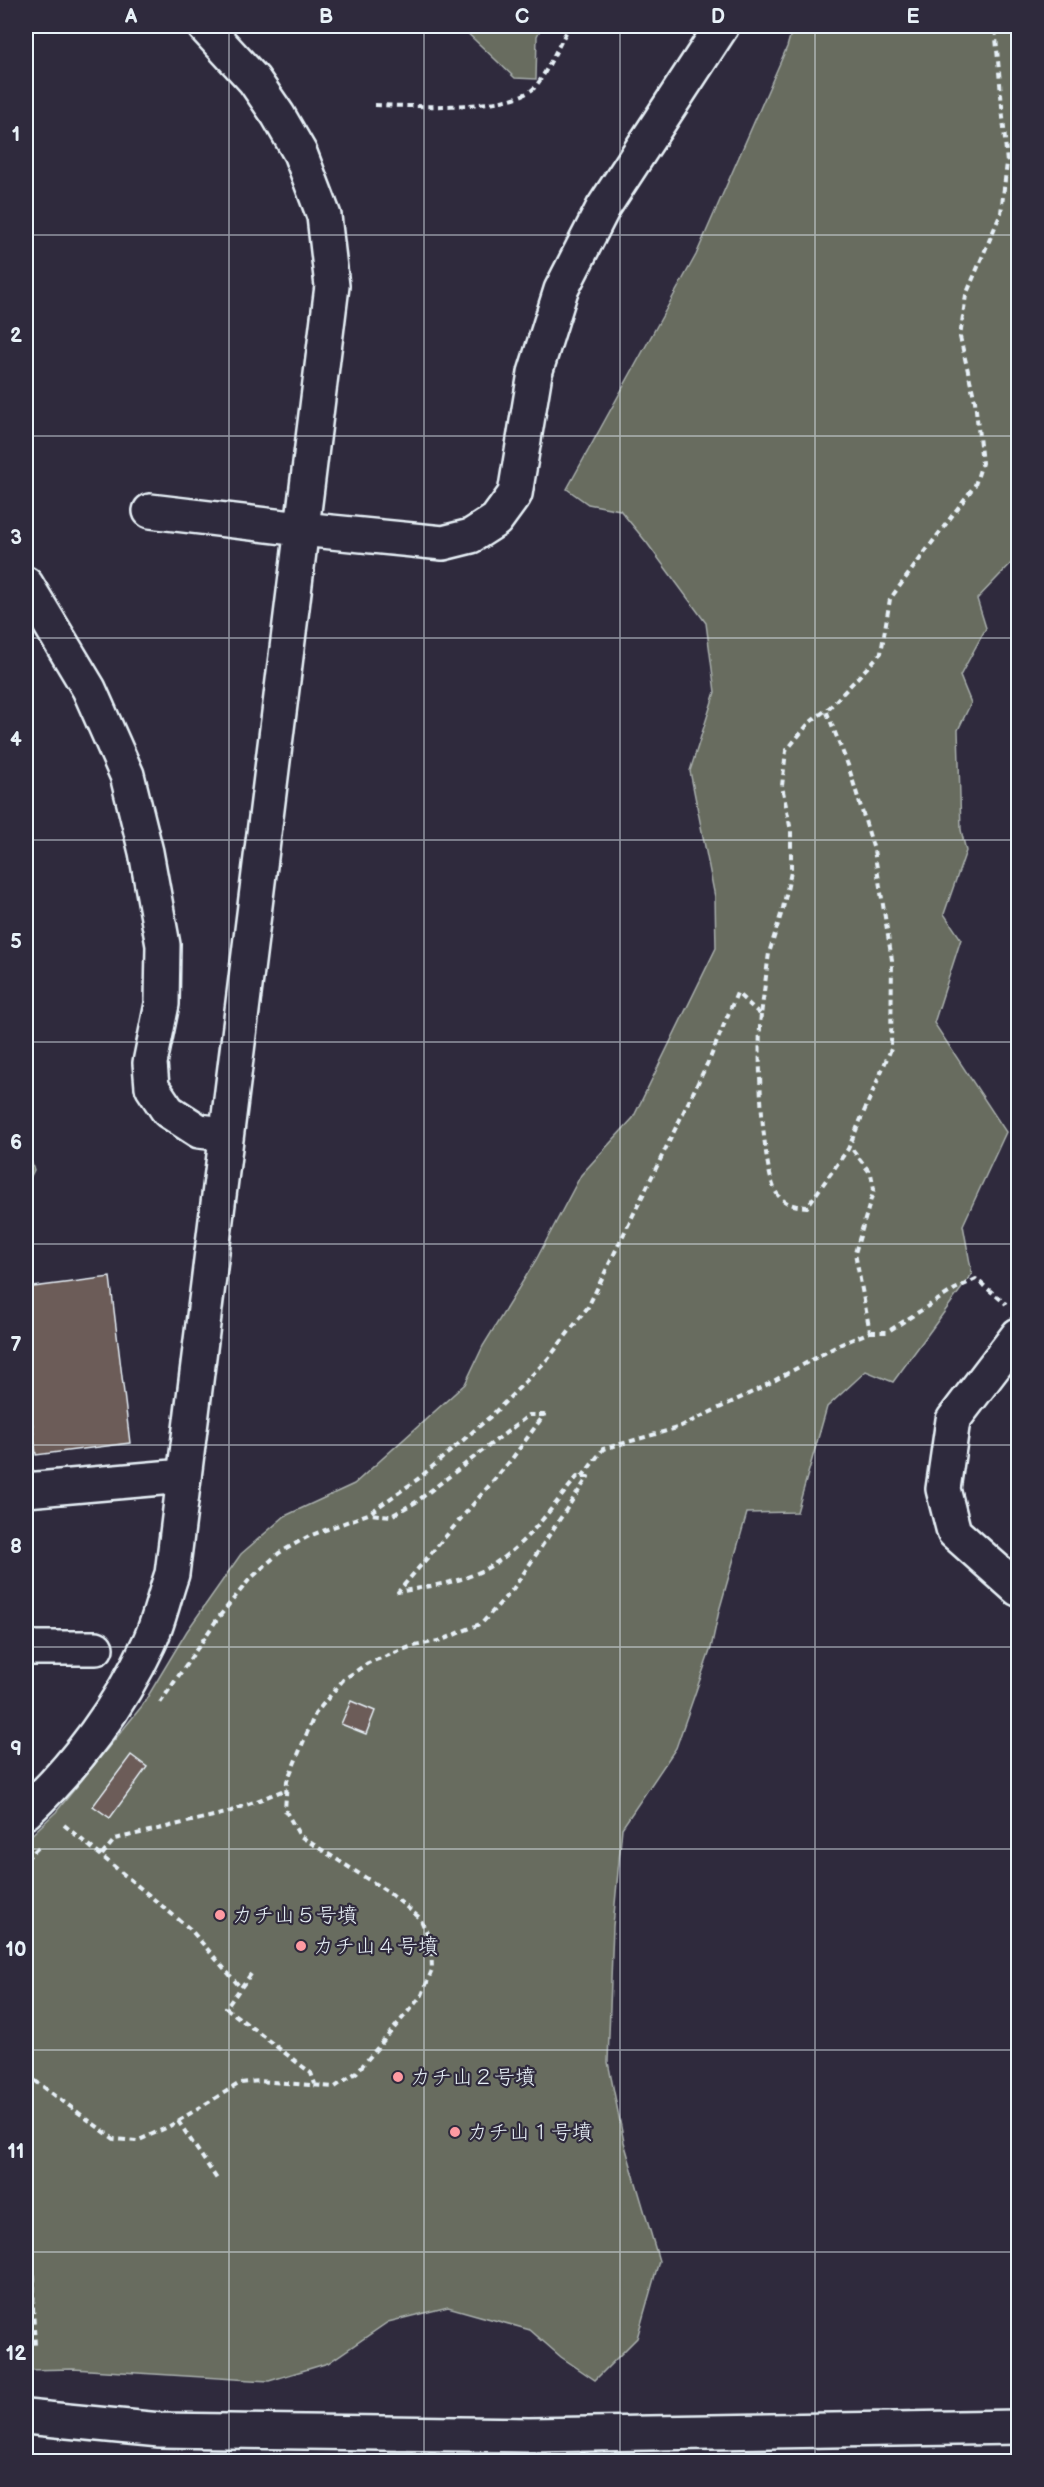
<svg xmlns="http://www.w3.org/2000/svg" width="1044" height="2487" viewBox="0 0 1044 2487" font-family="'Balsamiq Sans','Klee One',sans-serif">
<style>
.green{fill:#676c5f;stroke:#a8aeac;stroke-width:1.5}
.building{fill:#6c5b59;stroke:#e8f1f8;stroke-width:1.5}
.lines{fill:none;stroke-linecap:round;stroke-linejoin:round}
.minor-casing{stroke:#e8f1f8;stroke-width:38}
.path{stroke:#e8f1f8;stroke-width:4;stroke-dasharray:6 4.5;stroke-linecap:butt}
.minor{stroke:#2f2a3d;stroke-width:33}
.grid{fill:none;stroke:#e8f1f8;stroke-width:1.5;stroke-opacity:0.55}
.poi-dot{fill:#ff9aa2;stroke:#2f2a3d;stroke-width:2}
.labels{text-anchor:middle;stroke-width:4.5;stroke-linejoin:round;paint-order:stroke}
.poi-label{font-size:21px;fill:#e8f1f8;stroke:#2f2a3d;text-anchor:start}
.neatline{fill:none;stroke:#e8f1f8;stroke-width:2}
.grid-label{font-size:20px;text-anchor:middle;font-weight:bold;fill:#e8f1f8}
</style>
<rect width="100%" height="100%" fill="#2f2a3d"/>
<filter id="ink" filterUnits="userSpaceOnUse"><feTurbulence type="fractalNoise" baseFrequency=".0167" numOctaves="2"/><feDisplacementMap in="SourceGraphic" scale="12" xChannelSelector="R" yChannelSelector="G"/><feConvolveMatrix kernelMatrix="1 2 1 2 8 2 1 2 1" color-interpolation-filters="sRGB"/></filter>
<g filter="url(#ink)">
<g class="green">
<polygon points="460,26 542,26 537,36 536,79 515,78"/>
<polygon points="793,26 1018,26 1018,556 977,599 986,628 960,676 971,703 958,730 961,830 966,851 944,914 961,939 934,1023 1006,1132 963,1225 972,1274 893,1382 866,1371 827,1407 797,1512 747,1513 719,1611 711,1648 676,1748 622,1828 613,1926 608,2062 624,2142 659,2261 637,2338 595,2380 561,2357 530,2330 448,2307 388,2322 328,2363 269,2381 73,2369 26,2370 26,1840 56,1812 142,1706 187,1631 241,1554 285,1516 354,1484 465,1384 483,1346 536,1260 581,1175 633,1118 716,948 715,897 690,771 715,692 706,623 647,543 620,510 588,504 567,489 696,255 787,47"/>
<polygon points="26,1145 34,1170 26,1186"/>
</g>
<g class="building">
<polygon points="110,1277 130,1443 36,1455 26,1367 26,1288"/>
<polygon points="351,1701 375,1711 366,1734 341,1724"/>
<polygon points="131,1755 147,1767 110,1818 93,1806"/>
</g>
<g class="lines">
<defs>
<g id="minor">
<polyline points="150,511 301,529 443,543 471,536 496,520 515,494 535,373 561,290 603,208 722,26"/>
<polyline points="26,584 89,689 127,775 146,852 163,945 162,1004 150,1063 152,1087 168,1111 199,1131 225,1134"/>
<polyline points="1018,1335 953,1420 943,1489 954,1532 1018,1589"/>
<polyline points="26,1490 184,1476"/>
<polyline points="26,1648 96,1648"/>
<path d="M26,1812C76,1765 120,1706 149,1643C159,1622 164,1596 172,1574L332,286L324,216L300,153L278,115L254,80L204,26"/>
<polyline points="26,2417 160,2430 529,2435 1018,2427"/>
</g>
</defs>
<use href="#minor" class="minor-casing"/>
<g class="path">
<path d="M375,105C410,106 506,111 533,89C543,81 561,39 570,26"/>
<path d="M761,1015C757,1043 761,1176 778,1195C786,1205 795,1206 807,1207L848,1149L891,1049L892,960L874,850L848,765L826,710"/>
<polyline points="870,1332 887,1332 955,1289 976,1279 1006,1304"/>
<polyline points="582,1477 603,1449 677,1428 759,1389 839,1345 870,1332 855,1253 874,1189 871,1174 850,1146"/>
<polyline points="160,1703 218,1618 249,1580 279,1553 309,1536 368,1514 418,1479 491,1416 548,1359 588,1307 711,1056 737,993 761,1015 769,953 783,908 791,872 791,831 782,786 786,751 809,723 830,707 881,653 890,599 975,485 982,463 975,401 960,337 966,295 1001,213 1007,163 995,26"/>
<polyline points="64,1825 190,1929 241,1988"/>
<polyline points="102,1855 115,1839 226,1813 287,1789"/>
<polyline points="26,1859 40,1846"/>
<polyline points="251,1974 226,2008 311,2073 315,2084"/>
<polyline points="26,2000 30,2060 26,2076"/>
<path d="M26,2074L114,2139L137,2141L168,2127L240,2083L260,2081L335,2087L357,2072L422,1995L432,1970L431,1942L420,1918L388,1892L300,1836L285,1810L287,1781L315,1714L343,1680L368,1663L410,1647L442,1640L482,1623L513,1589L588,1477H577C544,1517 513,1564 461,1579C441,1585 419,1588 398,1592L511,1460L544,1415H529L416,1502L391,1516L369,1514"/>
<polyline points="178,2121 217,2179"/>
<polyline points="26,2245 34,2278 33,2308"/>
<polyline points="26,2299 33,2308 35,2346 26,2346"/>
</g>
<use href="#minor" class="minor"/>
</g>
</g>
<path class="grid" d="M229,26V2462M424,26V2462M620,26V2462M815,26V2462M26,235H1018M26,436H1018M26,638H1018M26,840H1018M26,1042H1018M26,1244H1018M26,1445H1018M26,1647H1018M26,1849H1018M26,2050H1018M26,2252H1018"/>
<g class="poi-dot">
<circle cx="220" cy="1915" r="6"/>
<circle cx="301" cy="1946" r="6"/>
<circle cx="398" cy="2077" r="6"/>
<circle cx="455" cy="2132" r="6"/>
</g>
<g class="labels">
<g class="poi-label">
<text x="232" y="1922">カチ山５号墳</text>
<text x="313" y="1953">カチ山４号墳</text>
<text x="410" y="2084">カチ山２号墳</text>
<text x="467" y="2139">カチ山１号墳</text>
</g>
</g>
<rect width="1044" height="2487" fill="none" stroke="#2f2a3d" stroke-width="66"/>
<rect x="33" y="33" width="978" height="2421" class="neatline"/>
<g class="grid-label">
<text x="131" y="23">A</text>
<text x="326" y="23">B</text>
<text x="522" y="23">C</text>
<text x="718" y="23">D</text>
<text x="913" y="23">E</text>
<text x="16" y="141">1</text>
<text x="16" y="342">2</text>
<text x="16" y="544">3</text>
<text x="16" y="746">4</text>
<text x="16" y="948">5</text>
<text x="16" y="1149">6</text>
<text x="16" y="1351">7</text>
<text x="16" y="1553">8</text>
<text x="16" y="1755">9</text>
<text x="16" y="1956">10</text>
<text x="16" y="2158">11</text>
<text x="16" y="2360">12</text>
</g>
</svg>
